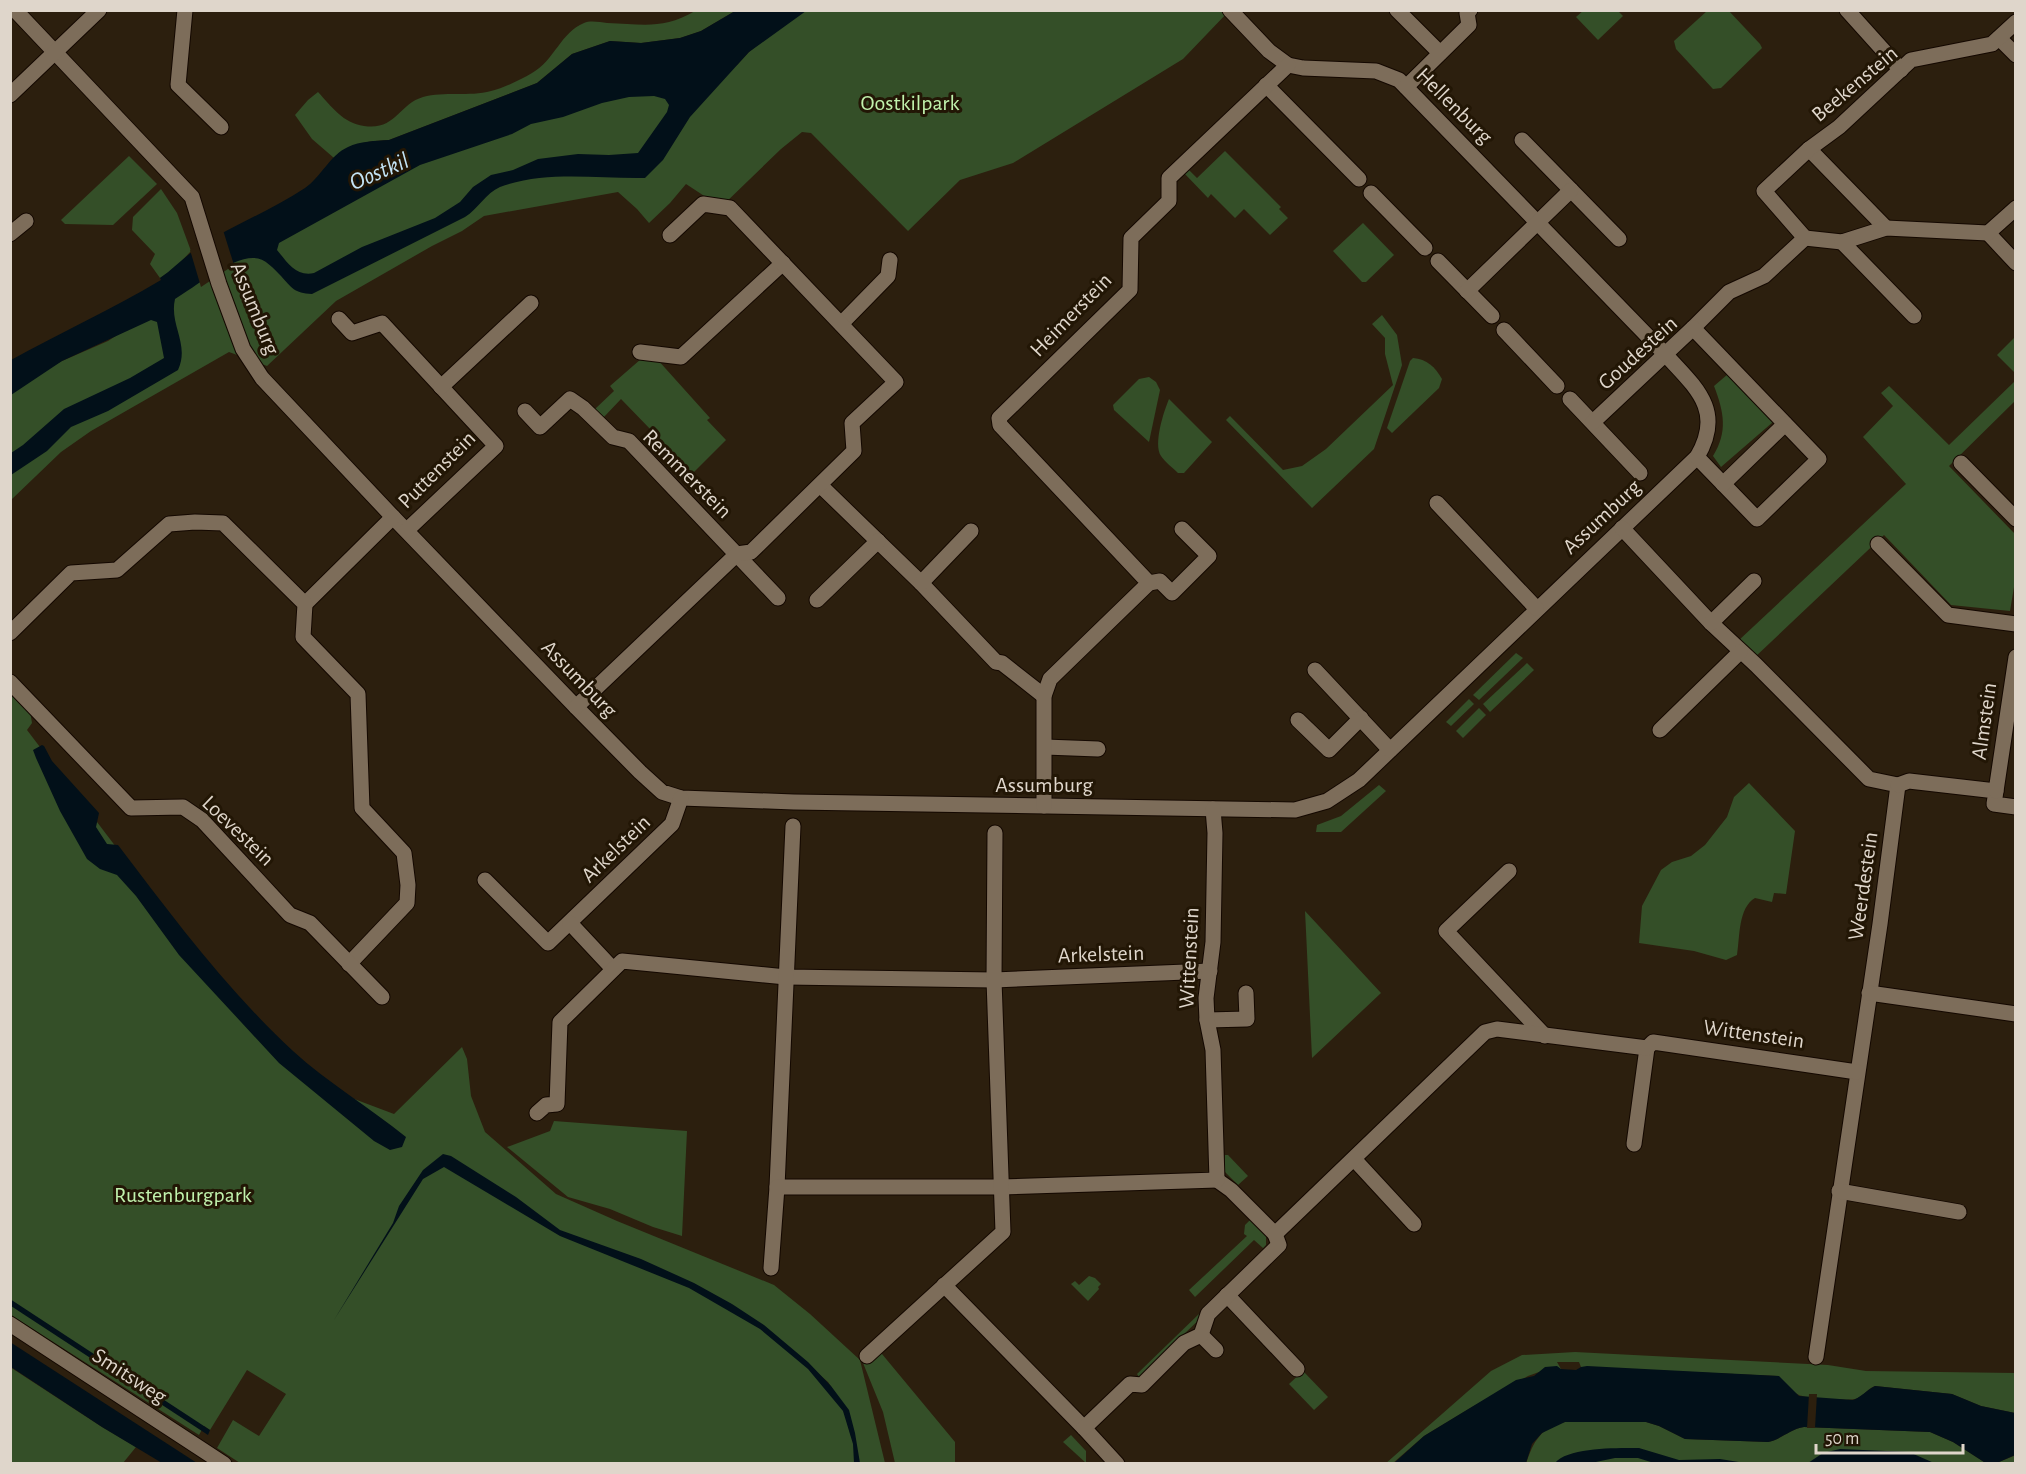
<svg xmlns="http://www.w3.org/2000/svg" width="2026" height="1474" viewBox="0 0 2026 1474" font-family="'Alegreya Sans',sans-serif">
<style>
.green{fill:#344f28;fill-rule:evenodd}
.water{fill:#021019;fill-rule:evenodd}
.pier{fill:#2c1f0e}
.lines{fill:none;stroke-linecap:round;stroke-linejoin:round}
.minor-casing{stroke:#140800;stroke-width:17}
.minor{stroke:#7d6d5a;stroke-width:15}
.labels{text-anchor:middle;stroke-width:6;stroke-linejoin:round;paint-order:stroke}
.street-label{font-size:22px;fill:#dfd6cb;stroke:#221605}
.park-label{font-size:22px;fill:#c1f2ad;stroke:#221605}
.water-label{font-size:24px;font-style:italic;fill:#c4e4f6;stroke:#221605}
</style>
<rect width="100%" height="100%" fill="#2c1f0e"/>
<g class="green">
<polygon points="1584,10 1618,11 1623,16 1598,40 1576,17"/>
<polygon points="1728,10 1760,44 1762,48 1721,88 1713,89 1676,49 1674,41 1707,11"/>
<path d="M695,11H735L701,31L680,38L641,43L610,41L572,54L537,83L389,140C367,141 351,143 334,158L312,139L295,115L308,100L318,92C332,107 343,123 364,126C395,131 399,104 423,97C444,91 469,97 491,91C504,88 520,80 532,73C554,61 561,32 584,23C590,20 600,22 607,23C642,24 663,30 695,11Z"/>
<polygon points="800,11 1229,11 1183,59 1013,163 960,180 908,231 811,133 802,132 781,149 721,207 686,184 670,203 649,223 637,209 618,192 484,216 462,231 432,246 336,301 267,366 229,352 91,431 61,452 11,500 11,389 62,361 108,341 230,261 441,150 559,107 737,65 749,52"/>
<polygon points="1225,151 1281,207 1279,209 1288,218 1270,235 1244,209 1235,218 1211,194 1208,198 1184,173 1187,168 1197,178"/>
<polygon points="129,156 157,184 113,225 65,224 61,220"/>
<polygon points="161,189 177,213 191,251 175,268 160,278 150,264 155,254 132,230 133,217"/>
<polygon points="1363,223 1394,255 1366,282 1362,282 1333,251"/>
<polygon points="1382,315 1397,335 1402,365 1374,449 1312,508 1226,420 1230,416 1283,470 1302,466 1326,449 1393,385 1385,354 1385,338 1372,324"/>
<polygon points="2015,337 2015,373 1997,355"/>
<path d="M1413,358C1427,359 1435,367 1442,379L1439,388L1392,433L1387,428L1410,361Z"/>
<polygon points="641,359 657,359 710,418 707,420 726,440 686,480 679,473 686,467 684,464 621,399 603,418 595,409 614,391 610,386"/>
<path d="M1728,374L1773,422L1721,467L1713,456C1728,432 1724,412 1714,386Z"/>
<polygon points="1149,377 1156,382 1160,390 1149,442 1114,410 1113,405 1139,379"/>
<polygon points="2015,381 2015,401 1949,466 2015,534 2015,581 2010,611 1951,605 1884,535 1754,658 1738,641 1906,484 1863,437 1893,406 1881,393 1889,386 1949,445"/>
<path d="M1169,399L1212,442L1184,473H1178C1173,468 1165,462 1161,456C1153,444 1164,411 1169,399Z"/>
<polygon points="1516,653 1523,658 1479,700 1473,695"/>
<polygon points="1527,663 1534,670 1490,712 1483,704"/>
<path d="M10,690L30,711L32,723L27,730L253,1027L325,1088L394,1114L462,1047L467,1059L471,1096L485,1132L556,1194L617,1221L774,1285L810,1314L860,1360L885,1463H240L217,1448L233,1420L259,1436L286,1394L247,1370L210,1430L204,1426L199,1435L11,1315ZM710,1296L764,1327L828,1382L850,1415L851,1436C848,1426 846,1415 841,1406C812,1356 756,1326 710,1296Z"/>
<polygon points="1469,699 1474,704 1451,726 1446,722"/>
<polygon points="1479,708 1486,715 1463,738 1456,731"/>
<path d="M1749,783L1795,831L1786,894L1774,893L1772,902L1755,898C1738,908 1740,937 1737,955L1726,960L1694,951L1639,943L1642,906L1661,870L1672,862L1691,856L1705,845L1727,817L1734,797Z"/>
<polygon points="1379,785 1386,791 1341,832 1316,832 1317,825 1341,816"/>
<polygon points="1305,911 1381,993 1312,1058 1306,931"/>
<polygon points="554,1121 687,1131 682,1236 653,1227 610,1209 568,1197 507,1147 550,1131"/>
<polygon points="1225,1155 1228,1155 1248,1176 1238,1185 1224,1171"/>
<polygon points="1251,1219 1266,1236 1266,1245 1263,1248 1254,1240 1195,1297 1189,1290 1247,1236 1244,1234 1245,1225"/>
<polygon points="1089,1276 1095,1278 1101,1284 1098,1287 1099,1289 1088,1301 1071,1284 1075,1281 1079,1285"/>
<polygon points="1201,1312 1204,1315 1139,1377 1137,1374"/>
<path d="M1575,1352L1828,1365L1866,1371L2015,1373V1413L1981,1406L1952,1394L1875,1386C1867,1389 1863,1397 1855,1399C1849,1401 1804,1398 1799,1395C1791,1392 1784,1382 1778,1376L1581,1367L1579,1362H1557L1561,1369L1539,1372L1528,1376L1472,1407L1424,1436L1393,1463L1385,1464L1491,1371L1522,1355Z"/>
<polygon points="877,1354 882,1354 955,1442 955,1463 895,1463 883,1412 863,1363"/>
<polygon points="10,1367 102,1427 136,1447 123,1463 11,1463"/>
<polygon points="1303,1371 1328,1397 1314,1410 1289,1384"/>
<path d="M1565,1422H1646L1659,1426L1685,1439L1768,1442C1782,1439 1790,1429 1804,1427L1930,1432L1953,1442L1984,1462H1999L2016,1455L2015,1464H1526C1533,1442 1541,1427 1565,1422Z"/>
<polygon points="1071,1435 1086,1451 1086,1463 1063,1442"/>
</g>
<g class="water">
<path d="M735,11H806L749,52L690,117L663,160L645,178C598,179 545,170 500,187C486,193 478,209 465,217L312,294C294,293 292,288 281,276C274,269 265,258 254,258C231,257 195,287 175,299C169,325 190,344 178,370L108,411L71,427L47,451L11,475V453L23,445L64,409L130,378L164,358L157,322L151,320L62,361L11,395V360C60,333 112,309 161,280L160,278C172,270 181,260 192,252C227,227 269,212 305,188C321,177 330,155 348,147C360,141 375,141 389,140L537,83L572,54L610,41L641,43L680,38L701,31ZM654,96L665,99L669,105L667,112L638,153L609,155L578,154L538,159L513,170L491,175L473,187L460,202L435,218L362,247L314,273C296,277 287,262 277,250L279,243L420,165L512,134L531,124L563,117L602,103L629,97Z"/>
<path d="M42,745L44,746L52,761L99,813L96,827L107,844L118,845C172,916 227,990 293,1051C328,1083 369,1107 406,1137L402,1147L390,1150L374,1141L279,1063L179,955L136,896L117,875L100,869L87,859L60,811L36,758L33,750Z"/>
<polygon points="443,1154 451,1156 516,1197 560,1230 641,1259 694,1283 732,1304 764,1325 808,1362 831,1386 849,1410 855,1433 860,1463 854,1463 853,1444 843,1411 808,1369 760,1329 689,1288 560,1236 444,1167 423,1179 334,1320 393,1223 399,1206 423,1170"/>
<polygon points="10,1299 210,1430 208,1435 11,1306"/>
<polygon points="10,1342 197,1463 162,1463 102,1427 11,1367"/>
<path d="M1557,1366L1561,1369L1576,1370L1581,1367L1587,1366L1779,1376L1799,1396L1853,1400C1862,1397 1866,1390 1875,1386L1952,1394L1981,1406L2015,1413V1455L1999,1462H1984L1953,1442L1930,1432L1804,1427C1790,1429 1782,1439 1768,1442L1685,1439L1659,1426L1646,1422H1565L1542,1433L1532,1444L1526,1463L1393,1464L1424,1436L1516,1380L1534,1376L1545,1367Z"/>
<path d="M1639,1448L1679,1460L1720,1459L1745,1463H1654L1638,1458H1615L1591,1463H1555C1568,1447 1618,1448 1639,1448Z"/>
<polygon points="1840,1449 1909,1452 1934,1463 1808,1463 1823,1453"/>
</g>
<g class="pier">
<polygon points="223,230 234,265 201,287 190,250"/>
<polygon points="1809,1394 1817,1394 1815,1428 1807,1428"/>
</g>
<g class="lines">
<defs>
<g id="minor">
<path d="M15,10L192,197L219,284L243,349L262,378L393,517L576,707L640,772L662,792L681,798L794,802L1295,810L1327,801L1359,780L1697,457C1725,410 1695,387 1665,354L1399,80L1376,71L1303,68L1288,65L1269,51L1230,10"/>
<polyline points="185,10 178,85 221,127"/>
<polyline points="1397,10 1440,53"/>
<polyline points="1847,10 1901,70"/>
<polyline points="1999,38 2016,55"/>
<polyline points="1266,85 1359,179"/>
<polyline points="1406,87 1469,25 1467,13 1470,10"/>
<polyline points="10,95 99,10"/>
<polyline points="1522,140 1619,239"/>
<polyline points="1809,149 1886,228"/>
<polyline points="1371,193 1425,248"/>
<polyline points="1988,233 2016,263"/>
<polyline points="10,234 26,221"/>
<polyline points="1805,238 1842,242 1886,228 1988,233 2016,208"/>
<polyline points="1842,242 1914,316"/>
<polyline points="1438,261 1492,316"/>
<polyline points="1467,291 1571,190"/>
<polyline points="339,319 352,333 382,323 496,446 407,530"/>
<polyline points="841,324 888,276 890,260"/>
<polyline points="1693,328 1729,292 1764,276 1805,238 1764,191 1809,149 1839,127 1911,60 1992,44 2016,22"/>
<polyline points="1504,330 1557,386"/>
<polyline points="640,352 681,357 783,263"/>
<polyline points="441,387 531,303"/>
<polyline points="1570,399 1640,473"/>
<polyline points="525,411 540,427 570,399 583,408 613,437 629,441 778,598"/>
<polyline points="1593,422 1693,328 1819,459 1757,519 1697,457"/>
<polyline points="1961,463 2016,519"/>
<polyline points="1723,484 1785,424"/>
<polyline points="821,486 921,583 996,662 1002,663 1044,696"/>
<polyline points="1437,503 1536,608"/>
<polyline points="1622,528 1711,623 1756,665 1869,779 1898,785 1880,924 1816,1357"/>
<polyline points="1878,544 1948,615 2016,624"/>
<polyline points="921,583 971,531"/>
<polyline points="1149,583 1160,581 1172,593 1209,556 1182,529"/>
<polyline points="817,600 878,541"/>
<polyline points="305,604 393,517"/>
<polyline points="1711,623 1754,581"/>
<polyline points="10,633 71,573 117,570 169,524 195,522 223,523 305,604 303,637 358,694 362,808 404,853 408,885 407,903 349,964"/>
<polyline points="1315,670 1390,750"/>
<polyline points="10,682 131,808 183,807 202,820 290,915 310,923 382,997"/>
<polyline points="576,707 737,554 751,552 854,451 852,423 896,382 730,208 703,204 670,235"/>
<polyline points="1298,720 1329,750 1361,718"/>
<polyline points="1660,730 1740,652"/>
<polyline points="1045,747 1098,749"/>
<polyline points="1898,785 1909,781 1996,791 1994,804 2016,807"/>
<polyline points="1996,791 2016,657"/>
<polyline points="1044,806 1044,696 1050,679 1149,583 1000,425 999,418 1130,290 1131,238 1169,201 1169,178 1288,65"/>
<polyline points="1509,871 1446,931 1545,1036"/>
<polyline points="485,880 548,943 672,824 681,798"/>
<polyline points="570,923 613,969"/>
<polyline points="1869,993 2016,1014"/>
<polyline points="1207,1020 1247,1019 1246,993"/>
<polyline points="537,1113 546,1105 557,1104 560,1022 622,961 786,977 994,980 1210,971"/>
<polyline points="1634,1144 1647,1048"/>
<polyline points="1354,1159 1414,1224"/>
<polyline points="1217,1180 1231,1190 1275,1234"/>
<polyline points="777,1187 793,826"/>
<polyline points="1839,1191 1959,1212"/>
<polyline points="771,1268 777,1187 1001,1187 1217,1180 1213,1050 1207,1020 1206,998 1213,942 1215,833 1213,809"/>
<polyline points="944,1285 1084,1428 1117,1464"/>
<polyline points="1227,1295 1297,1369"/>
<polyline points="10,1324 224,1464"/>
<polyline points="1201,1335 1216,1350"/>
<polyline points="867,1356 1003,1232 994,980 995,833"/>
<polyline points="1084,1428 1130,1384 1142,1385 1184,1343 1201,1335 1208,1314 1279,1245 1275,1234 1485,1032 1497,1029 1647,1048 1653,1042 1857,1072"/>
</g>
</defs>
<use href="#minor" class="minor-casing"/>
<use href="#minor" class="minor"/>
</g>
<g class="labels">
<g class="street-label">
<text transform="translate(1854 83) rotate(-40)" y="8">Beekenstein</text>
<text transform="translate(1455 105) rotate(45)" y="8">Hellenburg</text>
<text transform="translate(256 308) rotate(68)" y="8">Assumburg</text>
<text transform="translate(1070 314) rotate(-46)" y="8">Heimerstein</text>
<text transform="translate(1637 352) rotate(-42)" y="8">Goudestein</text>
<text transform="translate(436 469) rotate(-45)" y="8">Puttenstein</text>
<text transform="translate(688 473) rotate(45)" y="8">Remmerstein</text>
<text transform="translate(1601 516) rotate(-43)" y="8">Assumburg</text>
<text transform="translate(580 678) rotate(46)" y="8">Assumburg</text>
<text transform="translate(1983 721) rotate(-82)" y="8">Almstein</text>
<text x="1044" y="792">Assumburg</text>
<text transform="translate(239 830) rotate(44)" y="8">Loevestein</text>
<text transform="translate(615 848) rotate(-44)" y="8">Arkelstein</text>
<text transform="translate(1862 886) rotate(-82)" y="8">Weerdestein</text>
<text transform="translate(1101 953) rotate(-2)" y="8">Arkelstein</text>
<text transform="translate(1188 958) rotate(-87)" y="8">Wittenstein</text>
<text transform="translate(1754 1033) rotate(8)" y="8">Wittenstein</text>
<text transform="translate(130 1375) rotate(33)" y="8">Smitsweg</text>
</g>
<g class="park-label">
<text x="910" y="110">Oostkilpark</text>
<text x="183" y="1202">Rustenburgpark</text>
</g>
<g class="water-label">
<text transform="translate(379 171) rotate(-23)" y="8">Oostkil</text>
</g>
</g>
<rect width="2026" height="1474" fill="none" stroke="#dfd6cb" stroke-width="24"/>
<path d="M1816 1444v9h147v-9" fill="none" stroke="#dfd6cb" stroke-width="3"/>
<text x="1825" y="1444" font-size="18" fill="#dfd6cb" stroke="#221605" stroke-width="4.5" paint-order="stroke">50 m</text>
</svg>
